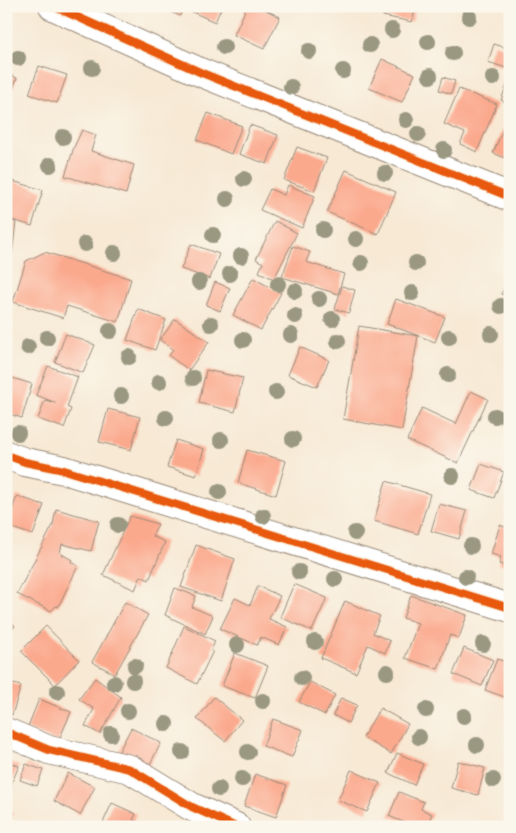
<svg xmlns="http://www.w3.org/2000/svg" width="516" height="833" viewBox="0 0 516 833" font-family="'Gochi Hand',sans-serif">
<style>
.building{fill:#fba98d}
.lines{fill:none;stroke-linecap:round;stroke-linejoin:round}
.minor-casing{stroke:#998a79;stroke-width:30}
.minor{stroke:#fff;stroke-width:28}
.cycleway-casing{stroke:#fbf7ec;stroke-width:11}
.cycleway{stroke:#e8590c;stroke-width:8}
.tree{fill:#9a9881}
</style>
<rect width="100%" height="100%" fill="#fbf7ec"/>
<filter id="ink" filterUnits="userSpaceOnUse"><feTurbulence type="fractalNoise" baseFrequency=".02" numOctaves="2"/><feDisplacementMap in="SourceGraphic" scale="10" xChannelSelector="R" yChannelSelector="G"/><feConvolveMatrix kernelMatrix="1 2 1 2 8 2 1 2 1" color-interpolation-filters="sRGB"/></filter>
<filter id="wash" filterUnits="userSpaceOnUse"><feTurbulence type="fractalNoise" baseFrequency=".0096" numOctaves="4" result="noise"/><feDisplacementMap in="SourceGraphic" scale="20" xChannelSelector="R" yChannelSelector="G"/><feGaussianBlur stdDeviation="1.12" result="paint"/><feColorMatrix in="noise" values="0 0 0 0 0 0 0 0 0 0 0 0 0 0 0 0 0 1.4 0 .05"/><feComposite in="paint" operator="in"/></filter>
<g filter="url(#wash)">
<rect width="100%" height="100%" fill="#f7e9d4"/>
<g id="blocks">
<g class="building">
<polygon points="157,6 222,6 215,22 183,8 180,16"/>
<polygon points="247,6 258,6 280,17 264,49 234,35"/>
<polygon points="385,6 416,6 412,22 383,16"/>
<polygon points="494,44 510,49 510,57 506,68 488,62"/>
<polygon points="382,59 415,74 402,102 369,88"/>
<polygon points="39,66 67,75 57,103 29,94"/>
<polygon points="6,73 17,78 6,105"/>
<polygon points="443,77 455,81 451,94 439,90"/>
<polygon points="510,77 510,104 501,100"/>
<polygon points="459,89 497,104 477,152 460,144 465,133 444,124"/>
<polygon points="208,113 242,126 231,154 197,140"/>
<polygon points="508,118 510,118 510,160 493,153"/>
<polygon points="250,125 278,135 267,164 239,154"/>
<polygon points="82,130 96,135 91,151 134,165 126,194 65,176 74,147"/>
<polygon points="297,147 327,158 314,191 284,180"/>
<polygon points="346,170 396,192 378,234 327,212"/>
<polygon points="9,180 43,190 32,226 6,218 6,189"/>
<polygon points="288,185 315,196 302,228 260,210 270,189 284,195"/>
<polygon points="6,221 16,222 12,255 6,254"/>
<polygon points="275,221 297,233 274,279 259,272 263,263 256,259"/>
<polygon points="191,244 219,254 210,279 181,269"/>
<polygon points="293,246 310,252 306,262 344,274 338,294 282,277"/>
<polygon points="45,252 131,279 118,322 67,306 63,318 13,302 26,261"/>
<polygon points="253,278 281,293 261,330 233,315"/>
<polygon points="510,279 510,297 501,294"/>
<polygon points="215,282 230,288 220,311 206,305"/>
<polygon points="342,286 355,290 349,313 335,309"/>
<polygon points="396,299 445,317 435,342 387,324"/>
<polygon points="138,309 166,320 155,350 127,340"/>
<polygon points="175,319 209,342 189,370 169,356 173,349 160,340"/>
<polygon points="359,326 418,336 402,430 343,419"/>
<polygon points="66,334 95,345 83,373 55,362"/>
<polygon points="300,347 329,360 317,387 288,375"/>
<polygon points="48,366 78,377 67,407 71,409 64,428 38,419 45,400 56,403 36,395"/>
<polygon points="206,370 243,378 235,412 199,403"/>
<polygon points="6,376 32,384 22,418 6,413"/>
<polygon points="471,391 488,399 458,463 407,440 422,408 456,424"/>
<polygon points="108,409 140,417 131,450 99,442"/>
<polygon points="176,440 204,449 196,476 167,467"/>
<polygon points="247,450 286,461 276,495 238,483"/>
<polygon points="481,464 504,472 494,498 471,490"/>
<polygon points="386,481 430,494 418,534 374,521"/>
<polygon points="17,496 44,505 33,535 6,526"/>
<polygon points="439,504 467,511 459,539 431,531"/>
<polygon points="56,509 99,521 91,551 62,544 60,553 72,560 71,562 78,566 58,607 56,606 51,611 17,594 53,525"/>
<polygon points="130,516 158,524 152,536 165,542 149,580 141,576 135,590 103,575"/>
<polygon points="500,525 510,529 510,567 499,564 501,557 491,554"/>
<polygon points="196,545 235,559 221,601 181,587"/>
<polygon points="294,584 327,598 312,631 280,617"/>
<polygon points="258,586 280,596 269,619 287,627 279,645 261,637 257,645 220,629 235,598 250,605"/>
<polygon points="175,588 196,596 192,607 213,616 205,634 165,615"/>
<polygon points="411,595 467,615 459,638 450,635 438,669 405,658 418,623 403,618"/>
<polygon points="345,601 380,616 373,633 390,641 385,653 368,645 356,673 321,658"/>
<polygon points="125,602 148,615 115,674 92,662"/>
<polygon points="6,618 15,626 6,636"/>
<polygon points="46,626 79,660 55,685 21,651"/>
<polygon points="184,626 215,641 211,651 213,651 197,684 166,668"/>
<polygon points="464,648 493,660 482,686 453,674"/>
<polygon points="235,653 268,666 255,698 222,686"/>
<polygon points="497,659 510,663 510,699 485,690"/>
<polygon points="95,678 121,697 100,734 85,726 94,709 79,699"/>
<polygon points="6,682 21,686 12,715 6,713"/>
<polygon points="310,682 335,695 325,715 299,702"/>
<polygon points="214,697 242,720 225,741 197,719"/>
<polygon points="341,698 357,705 348,723 333,715"/>
<polygon points="39,699 71,712 58,742 27,729"/>
<polygon points="380,708 408,724 391,754 363,737"/>
<polygon points="273,719 303,730 292,757 263,746"/>
<polygon points="131,728 161,743 148,768 118,753"/>
<polygon points="397,753 423,764 414,785 388,773"/>
<polygon points="6,761 19,766 6,796"/>
<polygon points="458,761 485,768 478,795 451,788"/>
<polygon points="26,764 43,770 37,786 20,780"/>
<polygon points="351,770 380,783 367,812 338,800"/>
<polygon points="68,773 95,787 80,815 54,801"/>
<polygon points="255,774 287,785 276,817 244,806"/>
<polygon points="399,792 424,802 421,809 432,814 426,827 415,827 389,816"/>
<polygon points="112,803 136,814 133,820 148,827 101,827"/>
<polygon points="6,809 13,813 6,826"/>
</g>
</g>
</g>
<g filter="url(#ink)">
<use href="#blocks" fill-opacity="0" stroke="#998a79" stroke-width="1"/>
<g class="lines">
<defs>
<g id="minor">
<polyline points="53,6 202,73 510,197"/>
<polyline points="6,455 25,462 64,470 510,608"/>
<polyline points="6,732 49,750 130,769 192,807 236,827"/>
</g>
</defs>
<use href="#minor" class="minor-casing"/>
<use href="#minor" class="minor"/>
<defs>
<g id="cycleway">
<polyline points="53,6 202,73 510,197"/>
<polyline points="6,455 25,462 64,470 510,608"/>
<polyline points="6,732 49,750 130,769 192,807 236,827"/>
</g>
</defs>
<use href="#cycleway" class="cycleway-casing"/>
<use href="#cycleway" class="cycleway"/>
</g>
<g class="tree">
<circle cx="469" cy="17" r="8"/>
<circle cx="392" cy="30" r="8"/>
<circle cx="428" cy="42" r="8"/>
<circle cx="370" cy="45" r="8"/>
<circle cx="224" cy="47" r="8"/>
<circle cx="309" cy="51" r="8"/>
<circle cx="453" cy="53" r="8"/>
<circle cx="18" cy="58" r="8"/>
<circle cx="92" cy="68" r="8"/>
<circle cx="343" cy="71" r="8"/>
<circle cx="430" cy="76" r="8"/>
<circle cx="493" cy="78" r="8"/>
<circle cx="291" cy="87" r="8"/>
<circle cx="406" cy="120" r="8"/>
<circle cx="418" cy="134" r="8"/>
<circle cx="63" cy="137" r="8"/>
<circle cx="444" cy="150" r="8"/>
<circle cx="50" cy="165" r="8"/>
<circle cx="385" cy="173" r="8"/>
<circle cx="244" cy="179" r="8"/>
<circle cx="227" cy="199" r="8"/>
<circle cx="323" cy="230" r="8"/>
<circle cx="213" cy="235" r="8"/>
<circle cx="356" cy="239" r="8"/>
<circle cx="85" cy="244" r="8"/>
<circle cx="114" cy="253" r="8"/>
<circle cx="241" cy="256" r="8"/>
<circle cx="361" cy="263" r="8"/>
<circle cx="416" cy="263" r="8"/>
<circle cx="230" cy="274" r="8"/>
<circle cx="199" cy="282" r="8"/>
<circle cx="278" cy="284" r="8"/>
<circle cx="295" cy="291" r="8"/>
<circle cx="412" cy="293" r="8"/>
<circle cx="319" cy="299" r="8"/>
<circle cx="501" cy="306" r="8"/>
<circle cx="295" cy="316" r="8"/>
<circle cx="332" cy="319" r="8"/>
<circle cx="211" cy="324" r="8"/>
<circle cx="110" cy="331" r="8"/>
<circle cx="491" cy="334" r="8"/>
<circle cx="291" cy="335" r="8"/>
<circle cx="449" cy="337" r="8"/>
<circle cx="47" cy="338" r="8"/>
<circle cx="243" cy="340" r="8"/>
<circle cx="338" cy="341" r="8"/>
<circle cx="28" cy="347" r="8"/>
<circle cx="129" cy="357" r="8"/>
<circle cx="448" cy="375" r="8"/>
<circle cx="193" cy="378" r="8"/>
<circle cx="159" cy="382" r="8"/>
<circle cx="276" cy="392" r="8"/>
<circle cx="121" cy="396" r="8"/>
<circle cx="495" cy="416" r="8"/>
<circle cx="166" cy="418" r="8"/>
<circle cx="18" cy="433" r="8"/>
<circle cx="293" cy="439" r="8"/>
<circle cx="221" cy="440" r="8"/>
<circle cx="452" cy="476" r="8"/>
<circle cx="219" cy="492" r="8"/>
<circle cx="263" cy="516" r="8"/>
<circle cx="118" cy="525" r="8"/>
<circle cx="355" cy="533" r="8"/>
<circle cx="471" cy="546" r="8"/>
<circle cx="299" cy="572" r="8"/>
<circle cx="466" cy="577" r="8"/>
<circle cx="335" cy="579" r="8"/>
<circle cx="315" cy="642" r="8"/>
<circle cx="483" cy="644" r="8"/>
<circle cx="237" cy="645" r="8"/>
<circle cx="135" cy="666" r="8"/>
<circle cx="387" cy="672" r="8"/>
<circle cx="302" cy="678" r="8"/>
<circle cx="133" cy="681" r="8"/>
<circle cx="114" cy="683" r="8"/>
<circle cx="57" cy="692" r="8"/>
<circle cx="263" cy="701" r="8"/>
<circle cx="426" cy="710" r="8"/>
<circle cx="128" cy="711" r="8"/>
<circle cx="464" cy="716" r="8"/>
<circle cx="166" cy="724" r="8"/>
<circle cx="111" cy="734" r="8"/>
<circle cx="419" cy="737" r="8"/>
<circle cx="477" cy="745" r="8"/>
<circle cx="182" cy="752" r="8"/>
<circle cx="248" cy="752" r="8"/>
<circle cx="242" cy="779" r="8"/>
<circle cx="493" cy="780" r="8"/>
<circle cx="219" cy="789" r="8"/>
</g>
</g>
<rect width="516" height="833" fill="none" stroke="#fbf7ec" stroke-width="25"/>
</svg>
